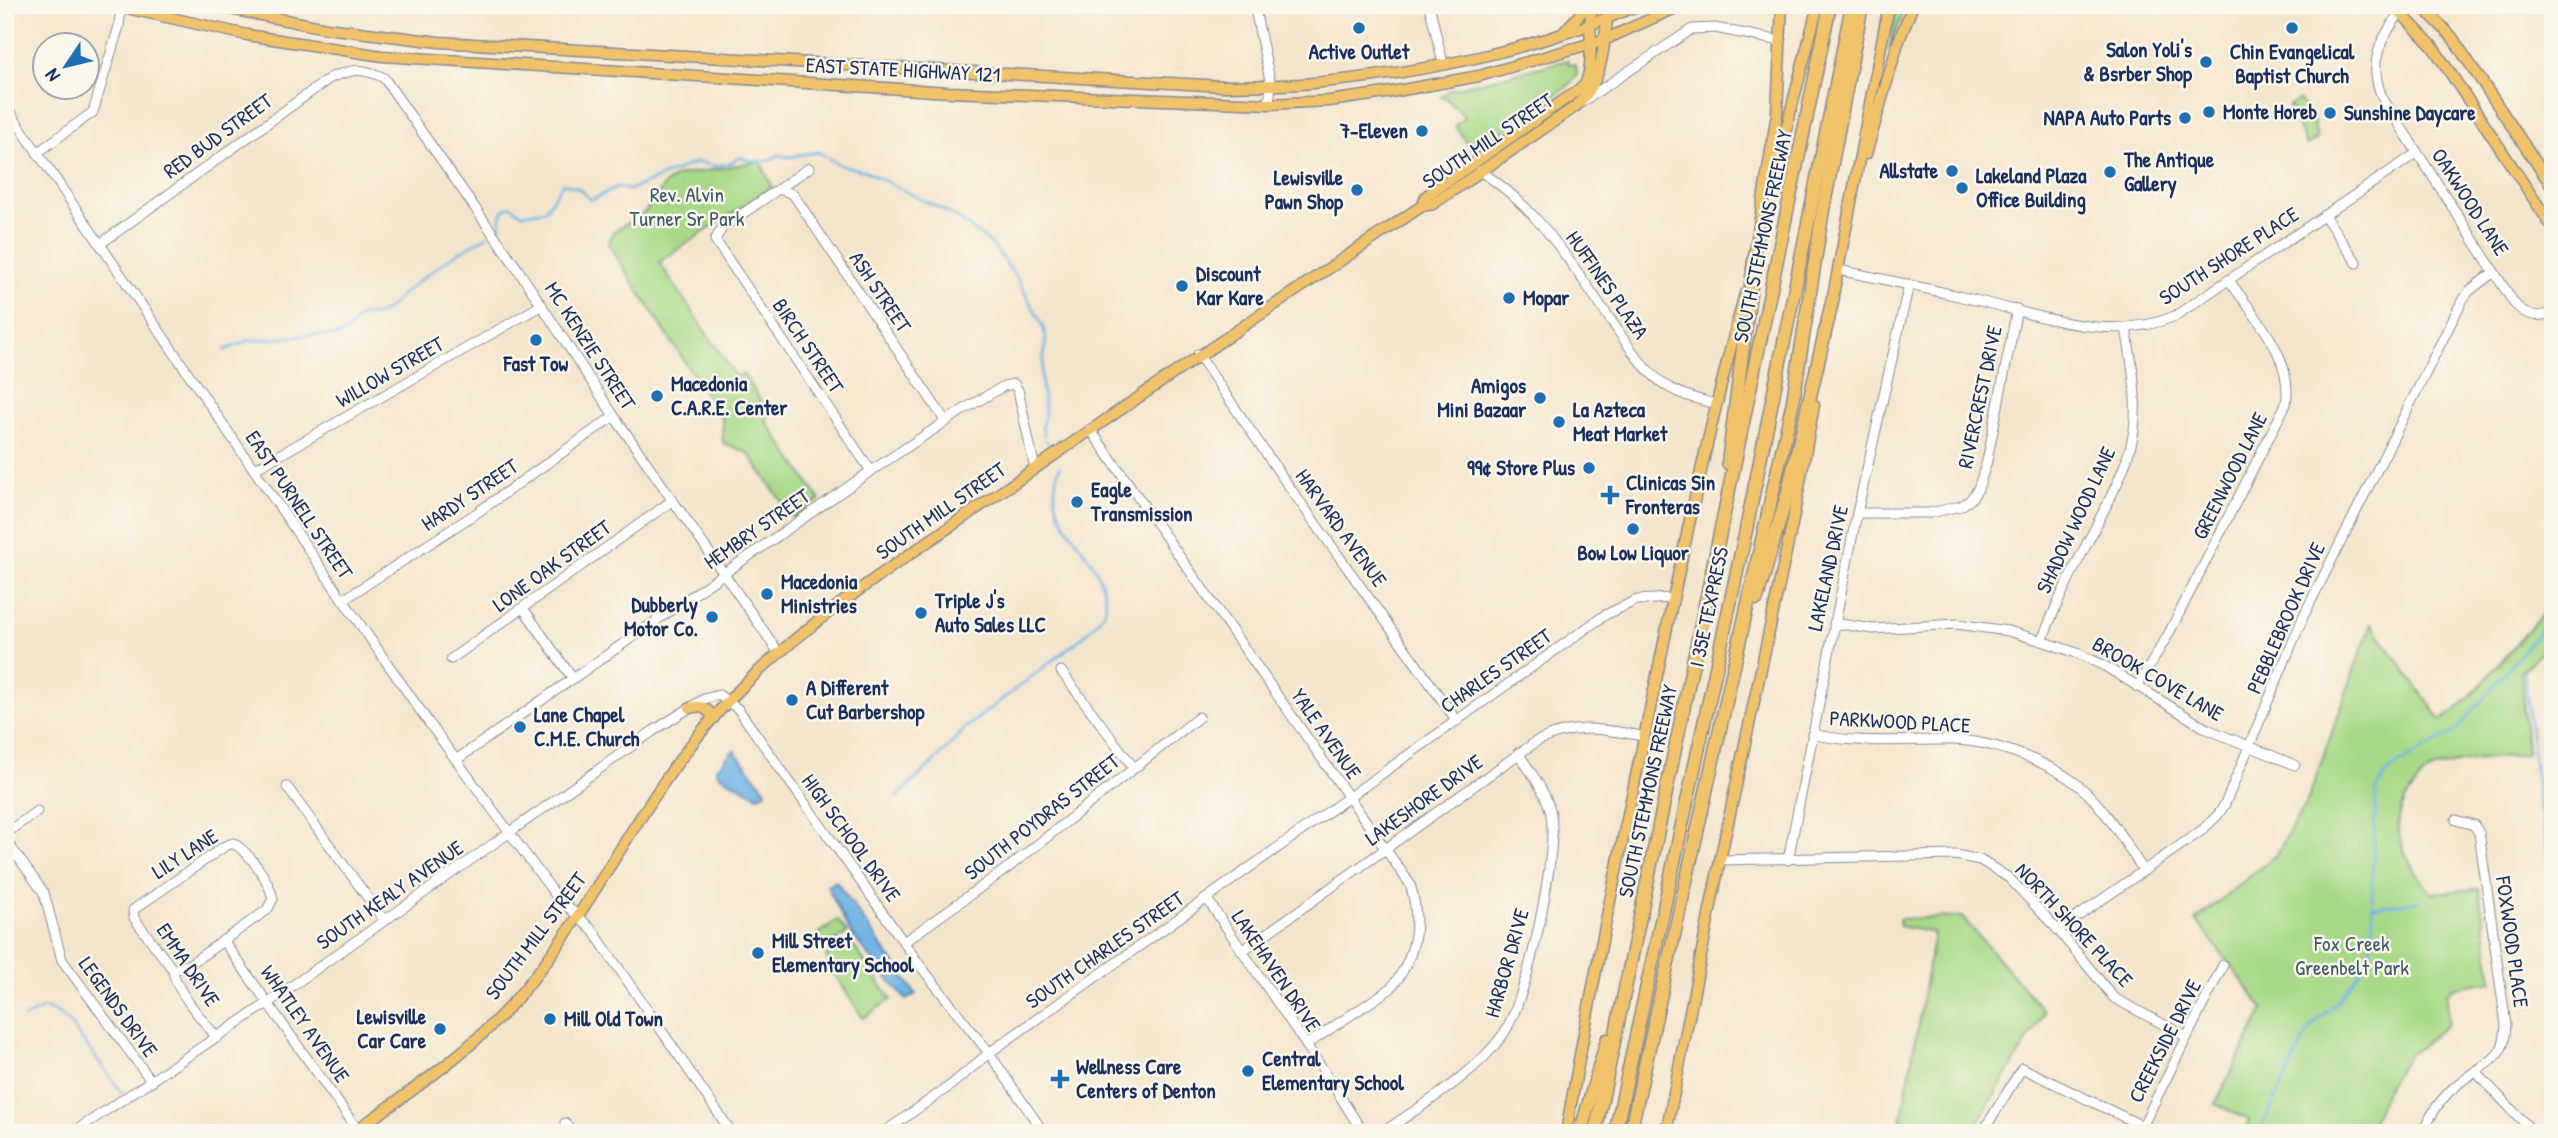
<svg xmlns="http://www.w3.org/2000/svg" width="2558" height="1138" viewBox="0 0 2558 1138" font-family="'Patrick Hand',sans-serif">
<style>
.green{fill:#a8d988;stroke:#628473;stroke-width:2}
.water{fill:#6eb3e4;stroke:#4471a1;stroke-width:2}
.lines{fill:none;stroke-linecap:round;stroke-linejoin:round}
.stream{stroke:#6eb3e4;stroke-width:2.5}
.minor-casing{stroke:#888a96;stroke-width:11}
.major-casing{stroke:#888a96;stroke-width:13}
.highway-casing{stroke:#888a96;stroke-width:15}
.minor{stroke:#fff;stroke-width:9}
.major{stroke:#f1c36a;stroke-width:10}
.highway{stroke:#f1c36a;stroke-width:12}
.poi-dot{fill:#1f6fb2;stroke:#fbf7ec;stroke-width:2.5}
.labels{text-anchor:middle;stroke-width:5;stroke-linejoin:round;paint-order:stroke}
.poi-label{font-size:21px;font-weight:bold;fill:#1b2f5e;stroke:#fbf7ec;text-anchor:start}
.street-label{font-size:21px;fill:#1b2f5e;stroke:#fbf7ec}
.park-label{font-size:21px;fill:#3e5a68;stroke:#fbf7ec}
</style>
<rect width="100%" height="100%" fill="#fbf7ec"/>
<filter id="ink" filterUnits="userSpaceOnUse"><feTurbulence type="fractalNoise" baseFrequency=".0143" numOctaves="2"/><feDisplacementMap in="SourceGraphic" scale="14" xChannelSelector="R" yChannelSelector="G"/><feConvolveMatrix kernelMatrix="1 2 1 2 8 2 1 2 1" color-interpolation-filters="sRGB"/></filter>
<filter id="wash" filterUnits="userSpaceOnUse"><feTurbulence type="fractalNoise" baseFrequency=".00686" numOctaves="4" result="noise"/><feDisplacementMap in="SourceGraphic" scale="28" xChannelSelector="R" yChannelSelector="G"/><feGaussianBlur stdDeviation="1.57" result="paint"/><feColorMatrix in="noise" values="0 0 0 0 0 0 0 0 0 0 0 0 0 0 0 0 0 1.4 0 .05"/><feComposite in="paint" operator="in"/></filter>
<g filter="url(#wash)">
<rect width="100%" height="100%" fill="#f4e6cd"/>
<g class="green">
<polygon points="1897,5 1906,5 1889,51"/>
<polygon points="1568,60 1569,64 1576,65 1577,75 1569,85 1477,149 1472,149 1456,128 1456,124 1465,117 1446,98 1441,96 1450,90"/>
<polygon points="2299,100 2313,120 2317,139 2306,145 2289,106"/>
<polygon points="760,161 772,187 659,262 736,377 743,374 770,415 765,419 820,500 793,518 748,453 723,443 722,419 608,244 613,232 645,212 666,183 677,176"/>
<path d="M2553,602V640L2521,672L2527,754C2496,758 2461,759 2432,770C2424,772 2418,783 2413,789C2381,828 2407,859 2431,893L2479,889L2492,981L2453,988L2447,994L2448,1024L2408,1056L2388,1085L2368,1133H2244L2249,1120L2215,1104L2264,1009L2196,920L2276,855L2308,799L2371,624L2441,720L2455,711L2479,687Z"/>
<polygon points="1962,917 2045,1012 1971,1133 1899,1133 1934,933 1900,926 1899,919"/>
<polygon points="838,920 847,933 826,948 817,935"/>
<polygon points="850,941 891,999 863,1018 828,964 830,963 826,956"/>
</g>
<g class="water">
<polygon points="734,750 766,790 764,794 758,796 719,775 716,769"/>
<polygon points="836,881 916,994 906,1000 851,934 827,886"/>
</g>
<g class="lines">
<g class="stream">
<path d="M498,228L500,226C501,216 501,209 511,206L522,214L545,210L563,183L578,188L591,200L618,187L629,190L697,162L714,166L731,163L740,157C756,163 764,164 779,155L788,157L818,152L840,165L865,171L953,215L992,244L1018,280L1043,326L1046,340L1041,378L1045,414L1042,426L1044,436"/>
<polyline points="225,350 248,341 314,335 339,336 348,330 360,316 380,314 387,310 402,294 445,261 487,236"/>
<polyline points="1046,440 1048,444"/>
<polyline points="2524,671 2537,788 2553,890"/>
<path d="M897,797L946,750L964,729L1084,636C1092,627 1104,617 1106,605C1107,601 1104,593 1103,589C1093,543 1038,521 1060,466"/>
<polyline points="2373,907 2420,901"/>
<polyline points="24,1018 44,1008 58,1013 71,1025 123,1094"/>
<polyline points="2259,1133 2310,1028 2337,1002 2364,966 2370,953 2373,928 2372,880 2376,791 2384,777 2395,766 2456,731 2553,615"/>
</g>
</g>
</g>
<g filter="url(#ink)">
<g class="lines">
<defs>
<g id="minor">
<polyline points="1254,5 1271,85 1269,104"/>
<polyline points="1429,5 1443,63"/>
<path d="M2405,5C2383,37 2365,60 2383,99L2514,303C2525,316 2537,318 2553,313"/>
<polyline points="1582,102 1692,29 1715,28 1781,41"/>
<polyline points="5,105 343,600 429,723 540,874 554,893 593,931 732,1133"/>
<polyline points="37,153 93,112 119,26 121,8"/>
<polyline points="809,168 722,228 715,240 871,471"/>
<path d="M1480,171C1538,207 1572,265 1610,319C1626,342 1641,368 1665,385C1680,395 1698,399 1715,404"/>
<polyline points="779,189 793,194 946,422"/>
<polyline points="2324,215 2357,263"/>
<path d="M100,244L330,78C351,69 363,67 384,78L517,268L614,416L779,653"/>
<path d="M1838,270C1884,279 1929,289 1975,300C2040,315 2110,344 2175,316L2417,153"/>
<polyline points="1198,354 1285,481 1457,721"/>
<path d="M1090,429L1410,884C1422,922 1416,959 1390,989L1306,1045"/>
<polyline points="255,469 542,305"/>
<polyline points="1857,513 1930,513 1961,506 1970,500 1978,489 1987,461 2017,309"/>
<polyline points="343,600 478,512 614,416"/>
<polyline points="523,608 573,679"/>
<polyline points="1834,623 1873,629 1957,624 2008,631 2042,641 2077,653 2103,665 2207,729 2295,765"/>
<path d="M2042,641C2057,600 2077,563 2097,524C2112,494 2129,464 2134,430C2138,395 2132,363 2126,328"/>
<polyline points="451,659 673,500"/>
<polyline points="1061,671 1134,768"/>
<path d="M2137,687L2168,635L2286,404C2294,356 2254,317 2229,280"/>
<path d="M1812,734C1859,745 1904,739 1951,740C1992,740 2058,764 2087,793C2110,815 2126,845 2144,871"/>
<polyline points="456,760 871,471 966,408 1004,386 1014,384 1018,390 1035,469"/>
<polyline points="287,787 384,920"/>
<polyline points="5,834 37,811"/>
<polyline points="5,839 44,893 62,960 152,1082"/>
<polyline points="1720,860 1956,855 1980,860 2009,878 2058,930 2114,998 2187,1037"/>
<polyline points="1788,860 1857,513 1909,284"/>
<polyline points="1207,899 1330,1080 1363,1133"/>
<polyline points="2058,930 2201,831 2218,815 2225,804 2304,615 2463,299 2469,291 2494,272"/>
<polyline points="223,940 357,1129"/>
<polyline points="904,942 1009,867 1199,717"/>
<path d="M1242,951L1537,741C1577,722 1603,730 1644,736"/>
<path d="M173,970L190,964L267,910L273,899C269,880 250,853 233,843L225,846L133,910L134,918L173,970C175,991 204,1021 217,1038"/>
<polyline points="2475,1071 2534,1133"/>
<polyline points="565,1123 572,1133"/>
<polyline points="72,1133 268,1003 653,731 704,699 719,695 738,709 922,968 989,1053 1044,1133"/>
<polyline points="883,1133 951,1085 989,1053 1605,615 1637,600 1673,598"/>
<path d="M1382,1133C1423,1104 1472,1077 1502,1036C1527,1003 1558,855 1551,814C1547,793 1530,771 1518,753"/>
<polyline points="1982,1133 2022,1068 2157,1133"/>
<polyline points="2139,1133 2223,965"/>
<path d="M2424,1133C2432,1107 2451,1087 2473,1073C2482,1066 2493,1062 2499,1052C2505,1045 2505,1034 2506,1025L2479,833L2474,825L2456,820"/>
</g>
<g id="major">
<polyline points="113,5 247,35 382,56 949,92 1269,104 1329,101 1386,93 1479,76 1606,39 1682,5"/>
<path d="M210,5L326,28L439,42L1223,86C1253,85 1283,86 1313,83C1423,73 1538,49 1639,5"/>
<polyline points="2389,5 2400,12 2433,47 2553,228"/>
<polyline points="2421,5 2452,37 2553,188"/>
<polyline points="1564,32 1588,5"/>
<polyline points="1866,154 1898,43 1913,5"/>
<polyline points="1773,180 1818,5"/>
<path d="M1422,206L1426,196L1584,86C1596,65 1587,31 1592,5"/>
<polyline points="1752,268 1777,114 1782,5"/>
<polyline points="1831,306 1889,5"/>
<path d="M690,708C702,704 707,709 714,718"/>
<path d="M352,1133C410,1092 472,1051 518,997C601,900 650,777 741,688C821,609 919,549 1011,485C1147,391 1284,298 1422,206L1433,204L1575,107C1606,80 1603,43 1609,5"/>
<path d="M1566,1133C1589,999 1617,866 1645,733C1676,585 1705,439 1745,294"/>
<polyline points="1666,1133 1720,860 1793,520 1814,405"/>
</g>
<g id="highway">
<polyline points="1728,463 1754,262"/>
<polyline points="1757,599 1787,495 1833,298"/>
<polyline points="1580,1133 1607,1040"/>
<polyline points="1595,1133 1830,5"/>
<polyline points="1615,1133 1746,530 1852,5"/>
<polyline points="1630,1133 1793,401 1822,216 1862,5"/>
</g>
</defs>
<use href="#minor" class="minor-casing"/>
<use href="#major" class="major-casing"/>
<use href="#highway" class="highway-casing"/>
<use href="#minor" class="minor"/>
<use href="#major" class="major"/>
<use href="#highway" class="highway"/>
</g>
</g>
<g class="poi-dot">
<circle cx="1359" cy="28" r="7"/>
<circle cx="2292" cy="28" r="7"/>
<circle cx="2206" cy="62" r="7"/>
<circle cx="2209" cy="112" r="7"/>
<circle cx="2330" cy="113" r="7"/>
<circle cx="2185" cy="118" r="7"/>
<circle cx="1422" cy="131" r="7"/>
<circle cx="1952" cy="171" r="7"/>
<circle cx="2110" cy="172" r="7"/>
<circle cx="1962" cy="188" r="7"/>
<circle cx="1357" cy="190" r="7"/>
<circle cx="1182" cy="286" r="7"/>
<circle cx="1509" cy="298" r="7"/>
<circle cx="536" cy="340" r="7"/>
<circle cx="657" cy="396" r="7"/>
<circle cx="1540" cy="398" r="7"/>
<circle cx="1559" cy="422" r="7"/>
<circle cx="1589" cy="468" r="7"/>
<path d="M1606.5 484.5h7v7h7v7h-7v7h-7v-7h-7v-7h7z"/>
<circle cx="1077" cy="502" r="7"/>
<circle cx="1633" cy="529" r="7"/>
<circle cx="767" cy="594" r="7"/>
<circle cx="921" cy="613" r="7"/>
<circle cx="712" cy="617" r="7"/>
<circle cx="792" cy="700" r="7"/>
<circle cx="520" cy="727" r="7"/>
<circle cx="758" cy="953" r="7"/>
<circle cx="550" cy="1019" r="7"/>
<circle cx="440" cy="1029" r="7"/>
<circle cx="1248" cy="1071" r="7"/>
<path d="M1056.5 1068.5h7v7h7v7h-7v7h-7v-7h-7v-7h7z"/>
</g>
<g class="labels">
<g class="poi-label">
<text x="2192" y="57" text-anchor="end">Salon Yoli's<tspan x="2192" dy="24">&amp; Bsrber Shop</tspan></text>
<text x="1359" y="59" text-anchor="middle">Active Outlet</text>
<text x="2292" y="59" text-anchor="middle">Chin Evangelical<tspan x="2292" dy="24">Baptist Church</tspan></text>
<text x="2223" y="119">Monte Horeb</text>
<text x="2344" y="120">Sunshine Daycare</text>
<text x="2171" y="125" text-anchor="end">NAPA Auto Parts</text>
<text x="1408" y="138" text-anchor="end">7-Eleven</text>
<text x="2124" y="167">The Antique<tspan x="2124" dy="24">Gallery</tspan></text>
<text x="1938" y="178" text-anchor="end">Allstate</text>
<text x="1976" y="183">Lakeland Plaza<tspan x="1976" dy="24">Office Building</tspan></text>
<text x="1343" y="185" text-anchor="end">Lewisville<tspan x="1343" dy="24">Pawn Shop</tspan></text>
<text x="1196" y="281">Discount<tspan x="1196" dy="24">Kar Kare</tspan></text>
<text x="1523" y="305">Mopar</text>
<text x="536" y="371" text-anchor="middle">Fast Tow</text>
<text x="671" y="391">Macedonia<tspan x="671" dy="24">C.A.R.E. Center</tspan></text>
<text x="1526" y="393" text-anchor="end">Amigos<tspan x="1526" dy="24">Mini Bazaar</tspan></text>
<text x="1573" y="417">La Azteca<tspan x="1573" dy="24">Meat Market</tspan></text>
<text x="1575" y="475" text-anchor="end">99¢ Store Plus</text>
<text x="1626" y="490">Clinicas Sin<tspan x="1626" dy="24">Fronteras</tspan></text>
<text x="1091" y="497">Eagle<tspan x="1091" dy="24">Transmission</tspan></text>
<text x="1633" y="560" text-anchor="middle">Bow Low Liquor</text>
<text x="781" y="589">Macedonia<tspan x="781" dy="24">Ministries</tspan></text>
<text x="935" y="608">Triple J's<tspan x="935" dy="24">Auto Sales LLC</tspan></text>
<text x="698" y="612" text-anchor="end">Dubberly<tspan x="698" dy="24">Motor Co.</tspan></text>
<text x="806" y="695">A Different<tspan x="806" dy="24">Cut Barbershop</tspan></text>
<text x="534" y="722">Lane Chapel<tspan x="534" dy="24">C.M.E. Church</tspan></text>
<text x="772" y="948">Mill Street<tspan x="772" dy="24">Elementary School</tspan></text>
<text x="426" y="1024" text-anchor="end">Lewisville<tspan x="426" dy="24">Car Care</tspan></text>
<text x="564" y="1026">Mill Old Town</text>
<text x="1262" y="1066">Central<tspan x="1262" dy="24">Elementary School</tspan></text>
<text x="1076" y="1074">Wellness Care<tspan x="1076" dy="24">Centers of Denton</tspan></text>
</g>
<g class="street-label">
<text transform="translate(903 70) rotate(3)" y="7">EAST STATE HIGHWAY 121</text>
<text transform="translate(218 136) rotate(-36)" y="7">RED BUD STREET</text>
<text transform="translate(1488 141) rotate(-34)" y="7">SOUTH MILL STREET</text>
<text transform="translate(2470 202) rotate(57)" y="7">OAKWOOD LANE</text>
<text transform="translate(1763 236) rotate(-78)" y="7">SOUTH STEMMONS FREEWAY</text>
<text transform="translate(2229 256) rotate(-33)" y="7">SOUTH SHORE PLACE</text>
<text transform="translate(1607 285) rotate(55)" y="7">HUFFINES PLAZA</text>
<text transform="translate(880 292) rotate(56)" y="7">ASH STREET</text>
<text transform="translate(590 346) rotate(57)" y="7">MC KENZIE STREET</text>
<text transform="translate(808 346) rotate(56)" y="7">BIRCH STREET</text>
<text transform="translate(390 372) rotate(-30)" y="7">WILLOW STREET</text>
<text transform="translate(1980 397) rotate(-78)" y="7">RIVERCREST DRIVE</text>
<text transform="translate(2230 476) rotate(-63)" y="7">GREENWOOD LANE</text>
<text transform="translate(470 495) rotate(-34)" y="7">HARDY STREET</text>
<text transform="translate(299 505) rotate(56)" y="7">EAST PURNELL STREET</text>
<text transform="translate(941 511) rotate(-35)" y="7">SOUTH MILL STREET</text>
<text transform="translate(2076 520) rotate(-65)" y="7">SHADOW WOOD LANE</text>
<text transform="translate(1341 528) rotate(54)" y="7">HARVARD AVENUE</text>
<text transform="translate(757 529) rotate(-35)" y="7">HEMBRY STREET</text>
<text transform="translate(552 566) rotate(-36)" y="7">LONE OAK STREET</text>
<text transform="translate(1828 568) rotate(-78)" y="7">LAKELAND DRIVE</text>
<text transform="translate(1709 607) rotate(-78)" y="7">I 35E TEXPRESS</text>
<text transform="translate(2286 618) rotate(-66)" y="7">PEBBLEBROOK DRIVE</text>
<text transform="translate(1496 671) rotate(-35)" y="7">CHARLES STREET</text>
<text transform="translate(2158 679) rotate(30)" y="7">BROOK COVE LANE</text>
<text transform="translate(1900 722) rotate(3)" y="7">PARKWOOD PLACE</text>
<text transform="translate(1326 734) rotate(55)" y="7">YALE AVENUE</text>
<text transform="translate(1648 791) rotate(-78)" y="7">SOUTH STEMMONS FREEWAY</text>
<text transform="translate(1424 800) rotate(-36)" y="7">LAKESHORE DRIVE</text>
<text transform="translate(1042 817) rotate(-38)" y="7">SOUTH POYDRAS STREET</text>
<text transform="translate(851 838) rotate(54)" y="7">HIGH SCHOOL DRIVE</text>
<text transform="translate(185 854) rotate(-33)" y="7">LILY LANE</text>
<text transform="translate(390 895) rotate(-35)" y="7">SOUTH KEALY AVENUE</text>
<text transform="translate(2074 925) rotate(47)" y="7">NORTH SHORE PLACE</text>
<text transform="translate(536 936) rotate(-53)" y="7">SOUTH MILL STREET</text>
<text transform="translate(2512 942) rotate(82)" y="7">FOXWOOD PLACE</text>
<text transform="translate(1105 950) rotate(-35)" y="7">SOUTH CHARLES STREET</text>
<text transform="translate(1507 963) rotate(-74)" y="7">HARBOR DRIVE</text>
<text transform="translate(188 965) rotate(56)" y="7">EMMA DRIVE</text>
<text transform="translate(1276 971) rotate(56)" y="7">LAKEHAVEN DRIVE</text>
<text transform="translate(118 1007) rotate(54)" y="7">LEGENDS DRIVE</text>
<text transform="translate(305 1024) rotate(55)" y="7">WHATLEY AVENUE</text>
<text transform="translate(2165 1041) rotate(-63)" y="7">CREEKSIDE DRIVE</text>
</g>
<g class="park-label">
<text x="687" y="202">Rev. Alvin<tspan x="687" dy="24">Turner Sr Park</tspan></text>
<text x="2352" y="951">Fox Creek<tspan x="2352" dy="24">Greenbelt Park</tspan></text>
</g>
</g>
<rect width="2558" height="1138" fill="none" stroke="#fbf7ec" stroke-width="28"/>
<g transform="translate(66 66) rotate(235)"><circle r="33" fill="#fbf7ec" stroke="#a1a7b3" stroke-width="2"/>
<path d="M0-5L12 26L0 18L-12 26Z" fill="#1f6fb2"/>
<text y="-10" font-size="19" font-weight="bold" text-anchor="middle" fill="#1b2f5e">N</text>
</g>
</svg>
